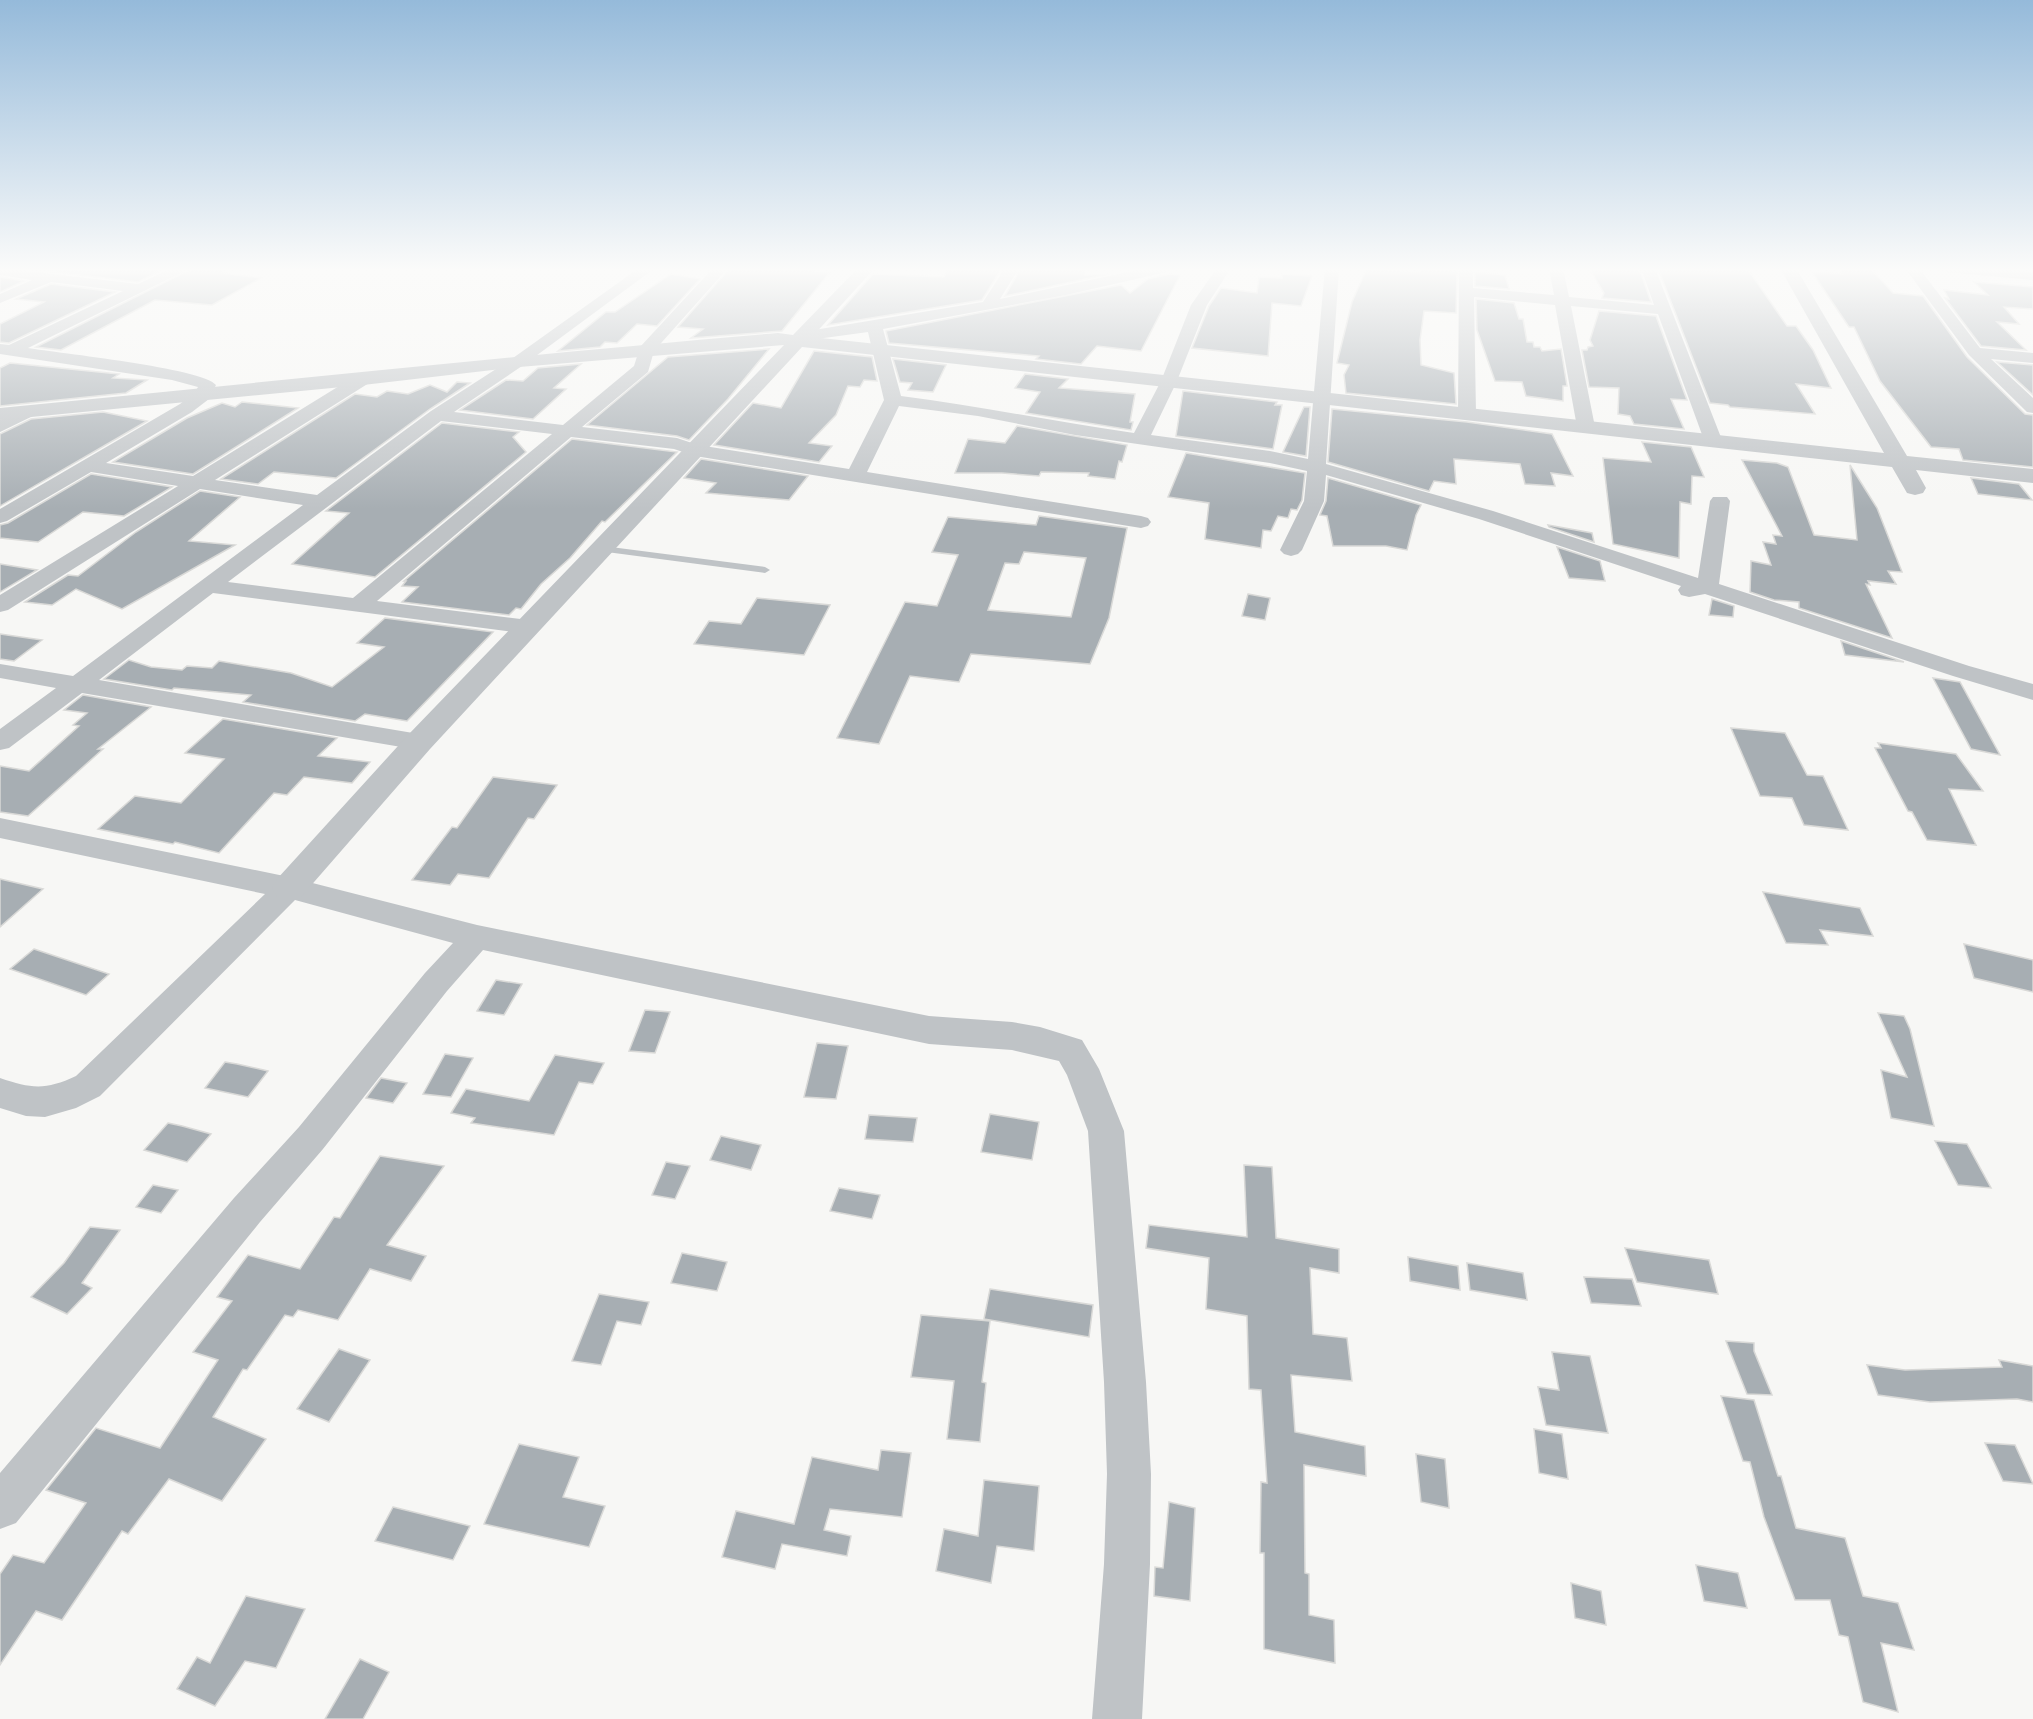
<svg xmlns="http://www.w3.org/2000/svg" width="2033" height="1719" viewBox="0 0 2033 1719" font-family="'Nunito Sans',sans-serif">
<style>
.building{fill:#a7aeb3;stroke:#d9d9d7;stroke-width:1.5;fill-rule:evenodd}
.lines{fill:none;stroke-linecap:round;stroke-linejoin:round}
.service{fill:#bfc3c6;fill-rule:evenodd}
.minor{fill:#bfc3c6;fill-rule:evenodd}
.tertiary{fill:#bfc3c6;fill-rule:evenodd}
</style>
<rect width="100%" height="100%" fill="#f7f7f5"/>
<g class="building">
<polygon points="21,268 166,268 138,282"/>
<polygon points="193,268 231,268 222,273 261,278 212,305 155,300 61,350 36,347"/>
<polygon points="730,268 817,268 815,271 830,272 782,331 691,338 703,329 678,327"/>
<polygon points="948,268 1002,268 982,300 828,325 873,274 944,277"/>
<polygon points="1021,268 1085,268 1085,275 1109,274 1005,296"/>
<polygon points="1367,268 1419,272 1420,268 1457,271 1456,313 1424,311 1420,340 1421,365 1454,373 1456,404 1346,393 1344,375 1349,365 1337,363 1352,302"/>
<polygon points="1589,268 1622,268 1640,271 1651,302 1602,298 1604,293"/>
<polygon points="1658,268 1747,268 1787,326 1796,326 1813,350 1831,388 1796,384 1815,414 1730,407 1728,405 1710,403"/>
<polygon points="1838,268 1870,268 1893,293 1923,296 1967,357 2025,414 2033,415 2033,467 1963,460 1959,449 1931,447 1880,381 1854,327 1849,327 1812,272 1842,274"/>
<polygon points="1475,272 1505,275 1509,289 1475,286"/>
<polygon points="671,274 700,279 657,326 637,324 617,343 605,342 600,347 558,351 606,312 615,312"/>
<polygon points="1169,274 1180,275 1141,351 1097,346 1081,364 1036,359 1039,356 889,343 886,331 1121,285 1130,293 1148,279"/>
<polygon points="1282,274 1312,276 1301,306 1272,303 1268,356 1192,348 1209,306 1221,288 1257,293 1259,277 1282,278"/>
<polygon points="0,277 24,281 0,292"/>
<polygon points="1974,282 2033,287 2033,309 2004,307 2019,324 1997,322 2026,350 1981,346 1945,298 1949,299 1944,290 1988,295"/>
<polygon points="51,284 115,292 9,343 0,342 0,324 44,302 16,299"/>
<polygon points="1476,299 1514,303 1519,319 1523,319 1527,342 1533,342 1534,347 1540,347 1542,351 1561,349 1567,386 1563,386 1563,401 1526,396 1522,382 1495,381 1477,330"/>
<polygon points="1599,311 1656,316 1687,400 1671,399 1684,429 1634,424 1630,416 1618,414 1619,388 1589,387 1582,350 1587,350 1588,347 1593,346 1590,340"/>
<polygon points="769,349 728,399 689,440 677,436 587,425 668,357"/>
<polygon points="814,351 872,357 877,381 864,380 860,387 848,386 836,415 809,443 832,446 819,462 714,445 753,403 781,408"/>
<polygon points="893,359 946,365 933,392 908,390 912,383 900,382"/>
<polygon points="1997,362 2033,365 2033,395"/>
<polygon points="10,363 109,373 119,374 113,378 147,380 126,393 0,406 0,368"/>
<polygon points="581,364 554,388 566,389 533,419 460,410 506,380 523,381 538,368"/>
<polygon points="1025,374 1068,379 1059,388 1135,394 1130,422 1133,422 1131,430 1026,413 1040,392 1015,388"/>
<polygon points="457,382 470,383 430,409 336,478 274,472 258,484 221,479 355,394 377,397 387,391 408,394 430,385 447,392"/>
<polygon points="1183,391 1277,402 1275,405 1282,405 1273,449 1176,436"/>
<polygon points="242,402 298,408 193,474 113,462 187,418 222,403 235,407"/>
<polygon points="1304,407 1310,407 1306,456 1283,452"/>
<polygon points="1332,409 1467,422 1552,434 1573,476 1551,473 1555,486 1525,484 1520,464 1454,459 1456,484 1434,481 1429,491 1328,462"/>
<polygon points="103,412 147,421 0,506 0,434 31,419"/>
<polygon points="442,423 519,432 513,437 526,452 375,577 292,564 349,513 326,511"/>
<polygon points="1017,426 1127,445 1122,462 1119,461 1115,479 1088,476 1089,473 1041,472 1039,476 1002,473 955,473 968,439 1005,443"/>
<polygon points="572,439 677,452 605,522 602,521 570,558 541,584 521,609 516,608 509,615 402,602 418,587 402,586 406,581 404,581"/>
<polygon points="1642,442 1691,447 1704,477 1692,476 1691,504 1680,502 1679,558 1613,544 1603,458 1651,462"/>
<polygon points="1186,453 1305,473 1302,500 1297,510 1291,509 1288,518 1278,516 1271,531 1263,530 1261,548 1205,539 1209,503 1168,497"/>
<polygon points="701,459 808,476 789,500 706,493 716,483 684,478"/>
<polygon points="1742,460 1777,463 1788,467 1814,535 1857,540 1850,465 1877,508 1902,572 1888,571 1896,584 1868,581 1870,585 1866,584 1892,638 1799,608 1799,602 1774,600 1750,592 1751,561 1771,565 1763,542 1776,544 1773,535 1782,536"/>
<polygon points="91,474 172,487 124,516 83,512 38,542 0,538 0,525 8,523"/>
<polygon points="1328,478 1421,505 1416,515 1407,550 1386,546 1333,546 1327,516 1320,515 1326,501"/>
<polygon points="1971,478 2019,484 2032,500 1978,494"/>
<polygon points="200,491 240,497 189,541 235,545 122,609 76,589 52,605 25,602 68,575 78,576 136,532"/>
<path d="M1039,516L1127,528L1109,618L1090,664L971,654L959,682L910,676L879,744L837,738L905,602L937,606L958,555L932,552L948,517L1036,525ZM1024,552L1086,558L1071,617L988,610L1005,563L1019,564Z"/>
<polygon points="1548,525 1592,533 1594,542 1549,527"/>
<polygon points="1557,547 1600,561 1605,581 1569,578"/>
<polygon points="0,564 37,570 0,592"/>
<polygon points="1248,594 1270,598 1265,620 1242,616"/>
<polygon points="757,598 830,605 804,655 694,644 709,621 741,624"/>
<polygon points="1712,599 1734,606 1733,617 1709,615"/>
<polygon points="385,618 493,632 407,721 365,714 355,721 243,702 251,695 174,688 172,690 104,679 129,660 151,667 182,670 187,666 212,668 219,661 291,673 332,687 384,647 357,643"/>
<polygon points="0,634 42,640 14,661 0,659"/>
<polygon points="1841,641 1904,662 1845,655"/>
<polygon points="1933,678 1960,682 2000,755 1971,749"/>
<polygon points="83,695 151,707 98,749 103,749 28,816 0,812 0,766 29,771 79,726 73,725 87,713 64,710"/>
<polygon points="223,719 337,738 318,756 370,762 352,783 304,777 287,795 274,793 219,853 175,842 173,844 98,829 135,796 181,803 224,759 185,753"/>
<polygon points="1731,728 1785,733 1807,775 1823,776 1848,830 1804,825 1792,798 1760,796"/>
<polygon points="1878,743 1956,754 1983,791 1949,789 1976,845 1927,840 1912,812 1908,811 1875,748 1881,748"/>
<polygon points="493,777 557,785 534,819 528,818 489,878 458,874 450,885 412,880 452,827 457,828"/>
<polygon points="0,879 43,889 0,927"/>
<polygon points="1763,892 1860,908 1873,936 1820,930 1828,945 1786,943"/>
<polygon points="1964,944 2033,960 2033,992 1974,978"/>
<polygon points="34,949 109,974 86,995 10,969"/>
<polygon points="496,980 522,984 504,1015 477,1011"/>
<polygon points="645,1010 670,1012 655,1053 629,1051"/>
<polygon points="1878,1013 1904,1016 1910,1029 1934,1126 1891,1118 1881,1070 1907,1077"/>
<polygon points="817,1043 848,1046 836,1099 804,1097"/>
<polygon points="445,1054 473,1058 451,1097 423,1094"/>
<polygon points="555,1055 604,1063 593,1084 579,1082 554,1135 471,1123 475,1118 451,1113 466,1089 529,1101"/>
<polygon points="225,1062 237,1064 268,1071 248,1097 205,1088"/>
<polygon points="381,1078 407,1083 393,1103 366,1098"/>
<polygon points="990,1114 1039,1122 1032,1160 981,1152"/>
<polygon points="869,1115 917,1118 913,1142 865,1139"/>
<polygon points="168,1123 182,1126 211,1134 187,1162 144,1150"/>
<polygon points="721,1136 761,1145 751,1170 710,1160"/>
<polygon points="1935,1141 1967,1144 1991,1188 1958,1185"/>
<polygon points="380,1156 444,1166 387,1245 426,1256 411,1281 370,1269 338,1320 298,1310 293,1317 285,1315 247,1370 243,1369 213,1417 266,1439 222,1501 169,1479 128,1534 122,1531 62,1620 36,1611 0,1665 0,1574 13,1555 44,1563 86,1503 46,1490 96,1428 160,1448 218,1360 193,1352 232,1301 217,1297 248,1255 300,1269 334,1217 340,1218"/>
<polygon points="666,1162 690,1166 675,1199 652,1195"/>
<polygon points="1244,1165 1272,1167 1276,1238 1339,1249 1339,1273 1310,1268 1313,1334 1347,1338 1352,1381 1291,1375 1295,1432 1365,1446 1366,1476 1304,1465 1305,1573 1309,1574 1309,1615 1334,1620 1335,1663 1264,1649 1264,1553 1260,1553 1261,1482 1267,1483 1261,1390 1249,1389 1247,1316 1206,1309 1209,1258 1146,1248 1149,1225 1247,1237"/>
<polygon points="153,1185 178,1190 161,1213 136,1207"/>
<polygon points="839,1188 880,1195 872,1219 830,1211"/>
<polygon points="90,1227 120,1230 82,1283 92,1288 67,1314 31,1297 64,1263"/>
<polygon points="1625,1248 1709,1260 1718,1294 1637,1282"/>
<polygon points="682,1253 727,1262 717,1291 671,1283"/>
<polygon points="1408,1257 1458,1266 1460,1290 1410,1281"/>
<polygon points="1467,1263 1523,1273 1527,1300 1470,1290"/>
<polygon points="1584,1277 1632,1279 1641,1306 1591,1303"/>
<polygon points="990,1289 1093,1305 1089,1337 984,1319"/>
<polygon points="599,1294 649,1302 641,1325 617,1321 601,1365 572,1361"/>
<polygon points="921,1315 990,1321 982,1382 986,1383 980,1442 947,1439 954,1381 911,1377"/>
<polygon points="1726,1341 1754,1343 1754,1351 1772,1395 1747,1394"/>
<polygon points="339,1349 370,1360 329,1422 297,1409"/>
<polygon points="1552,1352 1590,1356 1608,1433 1546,1425 1538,1387 1559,1390"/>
<polygon points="1999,1360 2033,1366 2033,1402 2017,1399 1930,1402 1878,1395 1867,1365 1905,1370 2002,1367"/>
<polygon points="1721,1396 1754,1400 1778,1476 1781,1476 1796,1528 1845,1538 1863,1596 1898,1603 1914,1650 1881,1643 1898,1712 1863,1702 1848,1637 1839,1635 1830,1600 1795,1600 1764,1517 1750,1462 1743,1461"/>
<polygon points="1534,1429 1562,1434 1568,1479 1539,1473"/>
<polygon points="1985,1443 2015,1445 2033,1484 2003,1481"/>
<polygon points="519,1444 579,1457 563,1497 605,1506 589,1547 484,1524"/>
<polygon points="881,1450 911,1453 902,1517 830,1509 824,1530 851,1536 847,1556 782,1544 775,1569 722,1557 736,1511 794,1524 812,1457 878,1470"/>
<polygon points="1416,1454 1445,1459 1449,1508 1421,1502"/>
<polygon points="984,1480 1039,1486 1034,1551 997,1546 991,1583 936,1571 944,1529 978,1536"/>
<polygon points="1169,1502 1195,1508 1190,1601 1154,1596 1155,1567 1163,1568"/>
<polygon points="393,1507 470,1526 453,1560 375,1541"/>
<polygon points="1696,1565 1738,1573 1747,1608 1704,1601"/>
<polygon points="1571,1583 1601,1591 1606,1625 1575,1618"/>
<polygon points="246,1596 305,1609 276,1668 245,1661 215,1706 177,1689 197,1657 210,1663"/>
<polygon points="360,1659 389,1672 363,1719 325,1719"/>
</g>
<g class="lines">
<polygon class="service" points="603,546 765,567 770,570 765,573 599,551 599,547"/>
<g class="minor">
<path d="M0,268L138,284L172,268H191L28,348C57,353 203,368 216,385L209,399L192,412L106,463L193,476L357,375H369L371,379L369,383L215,480L317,495L431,411L513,358L639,268H655L525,364L454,412L563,425L634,366L640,347L713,268H728L654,351L648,372L582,427L677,438L698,445L849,469L884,400L868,332L802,341L796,339L794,336L796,333L983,302L1005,268H1019L1000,299L1147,268H1173L1171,271L1066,295L883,329L901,396C979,406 1056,422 1134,433L1161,381L1191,305L1217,268H1231L1207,305L1177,381L1151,435L1270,451L1308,459L1325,268H1339L1326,464L1493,511L1698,578L1710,501L1713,497H1727L1730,501L1719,584L1969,666L2033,684V700L1953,676L1705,594L1689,597L1681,595L1678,590L1681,586L1479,519L1326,475L1324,501L1302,550L1298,554L1291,556L1284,554L1280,550L1304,501L1307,471L1270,463L1075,435L978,416L899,406L867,472L1141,516L1148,518L1151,522L1148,526L1141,528L695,456L674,449L571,437L377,601L529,620L537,622L540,627L537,632L529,634L213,593L99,680L419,734L428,736L432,742L428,748L419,750L82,693L9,748L0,750V729L56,688L0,678V664L73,676L303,505L200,489L8,610L0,612V595L178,486L91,472L7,521L0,523V509L180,404L195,392L198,387L172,380L0,354V344L9,345L123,291L51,282L0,303V294L32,280L0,275ZM441,421L552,434L353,598L228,582Z"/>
<polygon points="1459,268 1473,268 1473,288 1554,295 1549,268 1563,268 1569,297 1654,305 1641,268 1655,268 1722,440 1719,444 1707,444 1704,440 1658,314 1571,306 1595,427 1592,431 1580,431 1577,427 1555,305 1474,297 1476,414 1473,418 1461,418 1458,414"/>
<polygon points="1905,268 1919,268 1980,348 2033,353 2033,363 1991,359 2033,398 2033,413 2027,412 1969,355"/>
<polygon points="1938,268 1994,268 2033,272 2033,280 1945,272"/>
<polygon points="29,406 35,407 38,411 35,415 0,432 0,420"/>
<path d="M0,818L289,877L477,925L929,1016L1012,1022L1040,1027L1082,1040L1099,1069L1124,1131L1146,1382L1151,1474L1150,1564L1142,1719H1092L1104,1564L1107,1474L1104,1382L1088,1131L1067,1075L1059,1061L1012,1050L929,1044L483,950L447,991L323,1149L260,1222L16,1523L0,1529V1473L234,1198L299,1127L425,973L453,943L295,900L100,1096L76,1108L45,1117L26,1116L0,1108V1078C32,1089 46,1090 76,1076L265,894L0,838Z"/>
</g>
<path class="tertiary" d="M858,268H875L812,337L1884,453L1780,268H1796L1907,456L2033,469V483L1916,470L1926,488L1923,493L1915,495L1907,493L1892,467L802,347L430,749L301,897L289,901L277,897L272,888L277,879L408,735L784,345L519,367L363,385L0,420V408C259,383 518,355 778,333L793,335Z"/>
</g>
<linearGradient id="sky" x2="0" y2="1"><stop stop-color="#95bada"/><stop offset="0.53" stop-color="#fbfbfa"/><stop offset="1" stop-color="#fbfbfa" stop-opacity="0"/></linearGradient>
<rect width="2033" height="509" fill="url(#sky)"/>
</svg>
